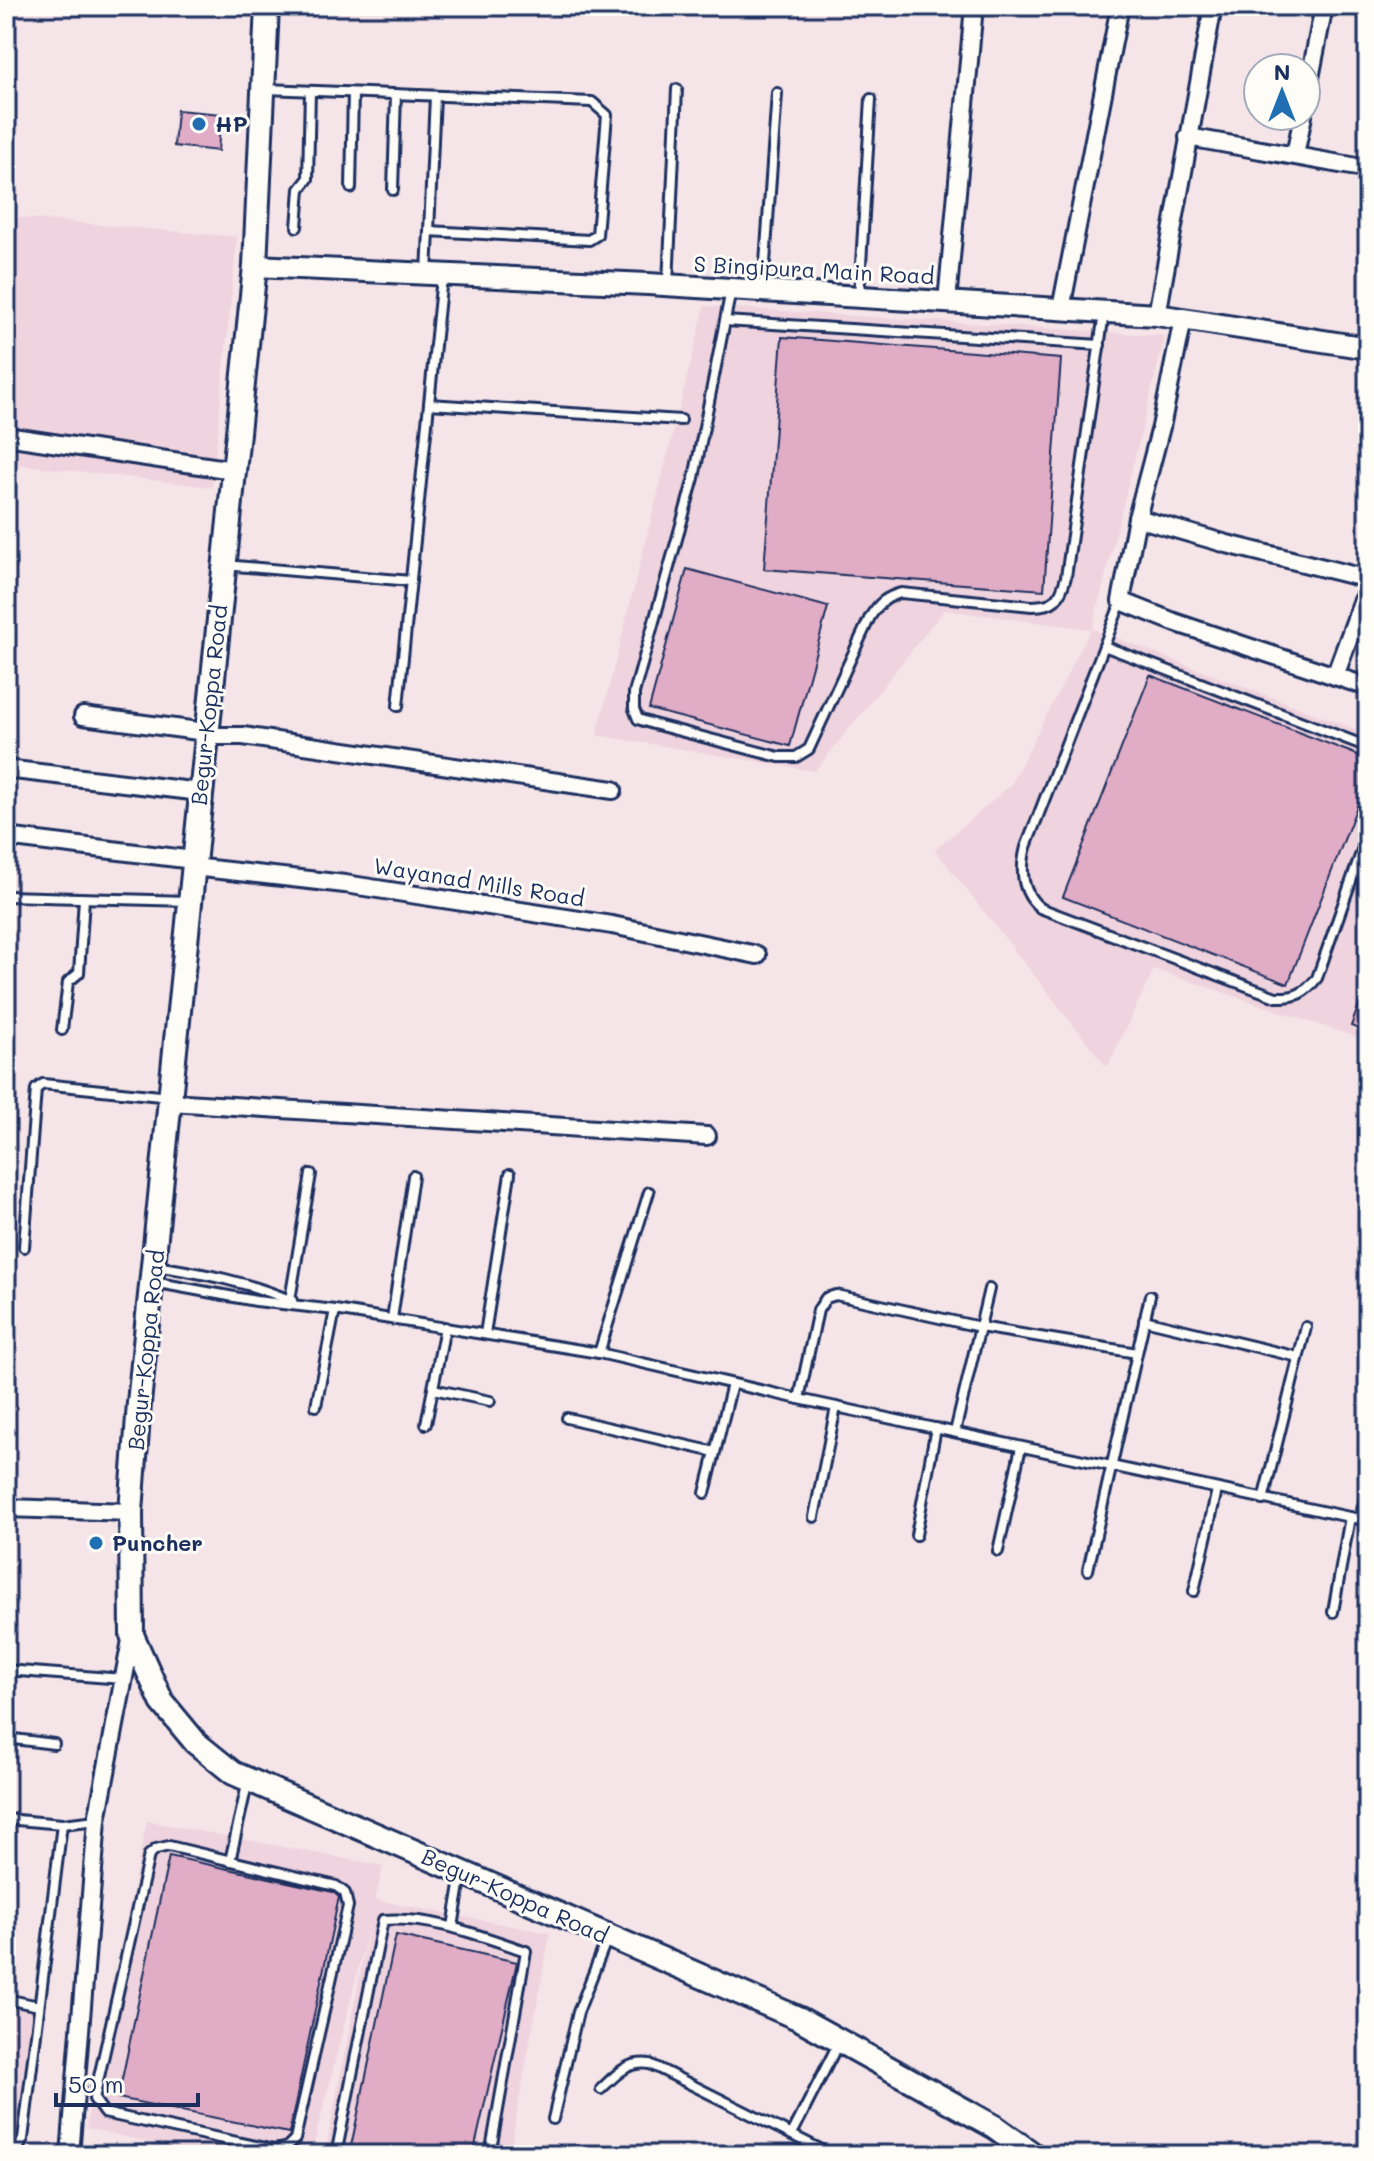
<svg xmlns="http://www.w3.org/2000/svg" width="1374" height="2161" viewBox="0 0 1374 2161" font-family="Mali,sans-serif">
<style>
.built{fill:#efd3de}
.building{fill:#e1acc5;stroke:#1b2f5e;stroke-width:2}
.lines{fill:none;stroke-linecap:round;stroke-linejoin:round}
.service-casing{stroke:#1b2f5e;stroke-width:14}
.minor-casing{stroke:#1b2f5e;stroke-width:22}
.tertiary-casing{stroke:#1b2f5e;stroke-width:26}
.secondary-casing{stroke:#1b2f5e;stroke-width:28}
.service{stroke:#fdfcf7;stroke-width:8}
.minor{stroke:#fdfcf7;stroke-width:16}
.tertiary{stroke:#fdfcf7;stroke-width:20}
.secondary{stroke:#fdfcf7;stroke-width:22}
.poi-dot{fill:#1f6fb2;stroke:#fdfcf7;stroke-width:3}
.labels{text-anchor:middle;stroke-width:6;stroke-linejoin:round;paint-order:stroke}
.poi-label{font-size:22px;font-weight:bold;fill:#1b2f5e;stroke:#fdfcf7;text-anchor:start}
.street-label{font-size:22px;fill:#1b2f5e;stroke:#fdfcf7}
</style>
<rect width="100%" height="100%" fill="#f5e4e8"/>
<filter id="ink" filterUnits="userSpaceOnUse"><feTurbulence type="fractalNoise" baseFrequency=".0125" numOctaves="2"/><feDisplacementMap in="SourceGraphic" scale="16" xChannelSelector="R" yChannelSelector="G"/><feConvolveMatrix kernelMatrix="1 2 1 2 8 2 1 2 1" color-interpolation-filters="sRGB"/></filter>
<g filter="url(#ink)">
<g class="built">
<polygon points="10,217 237,237 212,487 6,463 6,244"/>
<polygon points="705,306 1165,336 1092,629 1368,734 1368,1041 1154,969 1107,1067 935,850 1010,786 1091,629 944,610 815,771 597,735"/>
<polygon points="147,1821 383,1866 375,1900 550,1933 509,2155 325,2155 370,1923 311,2155 206,2155 86,2128"/>
<polygon points="6,2006 39,2006 19,2147 6,2155"/>
</g>
<g class="building">
<polygon points="177,110 221,114 218,151 174,146"/>
<polygon points="782,337 1061,359 1044,590 764,569"/>
<polygon points="687,569 828,607 790,746 649,709"/>
<polygon points="1150,675 1368,759 1368,778 1288,984 1063,897"/>
<polygon points="1367,984 1368,984 1368,1033 1351,1026"/>
<polygon points="169,1856 333,1892 339,1897 289,2133 118,2098"/>
<polygon points="396,1935 517,1962 473,2155 371,2155 350,2151"/>
</g>
<g class="lines">
<defs>
<g id="service">
<polyline points="266,89 592,102 607,115 597,235 589,240 429,231 427,273"/>
<polyline points="351,188 353,93"/>
<polyline points="393,190 396,94"/>
<polyline points="297,227 300,189 308,179 310,91"/>
<polyline points="429,231 435,96"/>
<polyline points="668,284 677,89"/>
<path d="M731,290L694,478L634,693V709L638,719L653,724L779,757H796L809,749L870,617C879,603 886,597 901,593L1032,606C1055,606 1060,599 1066,577L1104,313"/>
<polyline points="763,291 777,93"/>
<polyline points="859,297 871,99"/>
<polyline points="725,321 1100,345"/>
<polyline points="429,404 681,420"/>
<polyline points="224,565 411,581"/>
<path d="M1121,602L1026,847C1020,870 1021,892 1040,908L1276,997C1296,998 1305,993 1317,978L1368,833"/>
<polyline points="1104,646 1368,747"/>
<polyline points="398,706 442,277"/>
<polyline points="6,896 189,901"/>
<polyline points="62,1030 68,982 79,973 84,899"/>
<polyline points="24,1247 36,1089 43,1084 170,1097"/>
<path d="M155,1266C203,1273 248,1282 292,1301"/>
<polyline points="153,1282 256,1301 335,1310 599,1353 799,1399 1368,1521"/>
<polyline points="290,1300 311,1174"/>
<polyline points="392,1319 413,1176"/>
<polyline points="1144,1320 1298,1357"/>
<polyline points="485,1334 510,1174"/>
<polyline points="599,1353 649,1192"/>
<polyline points="433,1389 490,1401"/>
<polyline points="799,1399 818,1310 826,1298 836,1295 980,1327 1137,1353"/>
<polyline points="316,1406 335,1310"/>
<polyline points="567,1418 715,1452"/>
<polyline points="426,1424 445,1327"/>
<polyline points="955,1432 989,1289"/>
<polyline points="705,1493 732,1384"/>
<polyline points="1263,1500 1306,1327"/>
<polyline points="814,1517 836,1407"/>
<polyline points="1360,1519 1368,1486"/>
<polyline points="916,1535 936,1428"/>
<polyline points="998,1551 1021,1447"/>
<polyline points="1088,1570 1150,1296"/>
<polyline points="1194,1591 1217,1490"/>
<polyline points="1333,1612 1350,1517"/>
<polyline points="6,1670 123,1679"/>
<polyline points="6,1738 54,1744"/>
<polyline points="6,1819 62,1824 97,1820"/>
<polygon points="169,1846 336,1886 345,1893 348,1906 295,2139 286,2148 274,2150 104,2113 94,2099 149,1855 156,1849"/>
<polyline points="230,1861 248,1780"/>
<polyline points="453,1927 462,1873"/>
<polyline points="6,1999 39,2006"/>
<path d="M601,2089C617,2074 627,2061 650,2064L832,2155"/>
<polyline points="553,2119 578,2012 608,1936"/>
<polyline points="792,2134 839,2042"/>
<polyline points="6,2148 19,2147 23,2139 62,1824"/>
<path d="M336,2155L383,1920C432,1916 480,1936 526,1951L490,2155"/>
</g>
<g id="minor">
<polyline points="1306,99 1324,6"/>
<polyline points="1188,137 1368,169"/>
<polyline points="1295,155 1303,116"/>
<polyline points="947,302 974,6"/>
<polyline points="1061,309 1120,6"/>
<polyline points="1157,315 1213,6"/>
<polyline points="1183,319 1161,427 1137,518 1227,544 1368,579"/>
<polyline points="6,436 233,470"/>
<polyline points="1137,518 1121,601 1174,622 1335,676 1368,586"/>
<polyline points="1335,676 1368,687"/>
<polyline points="83,716 206,732"/>
<polyline points="206,736 243,736 613,790"/>
<polyline points="6,769 200,792"/>
<polyline points="6,837 193,860"/>
<polyline points="193,867 345,884 612,925 757,955"/>
<polyline points="170,1102 707,1136"/>
<polyline points="6,1508 131,1512"/>
<polyline points="70,2155 97,1820 132,1635"/>
</g>
<polyline id="tertiary" points="255,266 648,284 1157,315 1368,348"/>
<polyline id="secondary" points="267,6 255,266 139,1403 131,1512 132,1635 162,1702 196,1743 233,1773 800,2019 995,2127 1034,2155"/>
</defs>
<use href="#service" class="service-casing"/>
<use href="#minor" class="minor-casing"/>
<use href="#tertiary" class="tertiary-casing"/>
<use href="#secondary" class="secondary-casing"/>
<use href="#service" class="service"/>
<use href="#minor" class="minor"/>
<use href="#tertiary" class="tertiary"/>
<use href="#secondary" class="secondary"/>
</g>
</g>
<g class="poi-dot">
<circle cx="199" cy="124" r="8"/>
<circle cx="96" cy="1543" r="8"/>
</g>
<g class="labels">
<g class="poi-label">
<text x="215" y="132">HP</text>
<text x="112" y="1551">Puncher</text>
</g>
<g class="street-label">
<text transform="translate(814 270) rotate(3)" y="8">S Bingipura Main Road</text>
<text transform="translate(209 705) rotate(-84)" y="8">Begur-Koppa Road</text>
<text transform="translate(479 882) rotate(9)" y="8">Wayanad Mills Road</text>
<text transform="translate(146 1350) rotate(-84)" y="8">Begur-Koppa Road</text>
<text transform="translate(515 1896) rotate(24)" y="8">Begur-Koppa Road</text>
</g>
</g>
<rect width="1374" height="2161" fill="none" stroke="#fdfcf7" stroke-width="32"/>
<rect x="16" y="16" width="1342" height="2129" fill="none" stroke="#1b2f5e" stroke-width="3" filter="url(#ink)"/>
<g transform="translate(1282 92)"><circle r="38" fill="#fdfcf7" stroke="#a3aaba" stroke-width="2"/>
<path d="M0-6L14 30L0 20L-14 30Z" fill="#1f6fb2"/>
<text y="-12" font-size="22" font-weight="bold" text-anchor="middle" fill="#1b2f5e">N</text>
</g>
<path d="M56 2093v12h142v-12" fill="none" stroke="#1b2f5e" stroke-width="4"/>
<text x="68" y="2093" font-size="24" fill="#1b2f5e" stroke="#fdfcf7" stroke-width="6" paint-order="stroke">50 m</text>
</svg>
